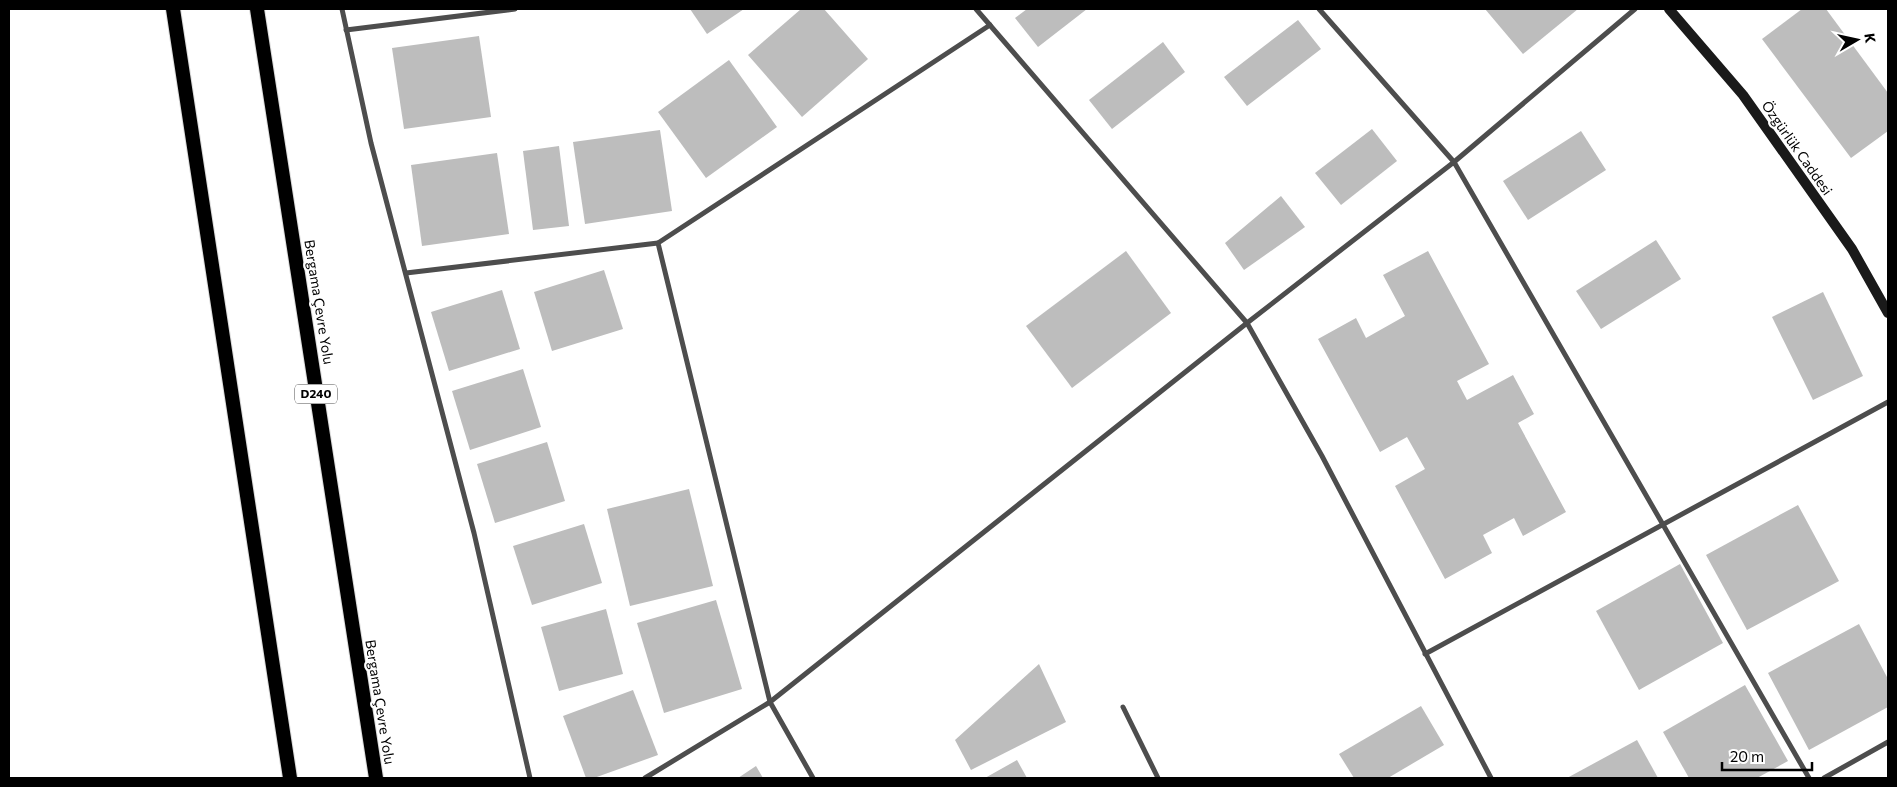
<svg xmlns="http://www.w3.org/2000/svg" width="1897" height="787" viewBox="0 0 1897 787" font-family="Commissioner,sans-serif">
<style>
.building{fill:#bdbdbd}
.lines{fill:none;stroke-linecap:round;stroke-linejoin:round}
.trunk-casing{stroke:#dbdbdb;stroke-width:16}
.minor{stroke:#4d4d4d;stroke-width:5}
.secondary{stroke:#1a1a1a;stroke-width:10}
.trunk{stroke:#000;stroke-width:14}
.labels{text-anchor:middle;stroke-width:4.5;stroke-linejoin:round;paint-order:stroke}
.shield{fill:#fff;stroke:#4c4c4c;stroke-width:1}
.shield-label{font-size:12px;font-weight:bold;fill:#000}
.street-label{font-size:14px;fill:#000;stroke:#fff}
</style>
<rect width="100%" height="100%" fill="#fff"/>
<g class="building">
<polygon points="690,9 744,9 707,34"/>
<polygon points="801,9 824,9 868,59 802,117 748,55"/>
<polygon points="1027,9 1087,9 1038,47 1015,18"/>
<polygon points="1485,9 1578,9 1523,54"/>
<polygon points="1802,9 1826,9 1888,93 1888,131 1851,158 1762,39"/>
<polygon points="1298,20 1321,49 1247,106 1224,77"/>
<polygon points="479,36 491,117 404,129 392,48"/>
<polygon points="1163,42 1185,72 1112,129 1089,100"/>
<polygon points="729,60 777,127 706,178 658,112"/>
<polygon points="1372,129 1397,161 1341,205 1315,173"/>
<polygon points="660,130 672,211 585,224 573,142"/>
<polygon points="1581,131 1606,170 1528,220 1503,181"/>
<polygon points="559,146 569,226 533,230 523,151"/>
<polygon points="497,153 509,234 422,246 411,165"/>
<polygon points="1281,196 1305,227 1244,270 1225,243"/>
<polygon points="1656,240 1681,279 1601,329 1576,291"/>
<polygon points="1126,251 1171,313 1072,388 1026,326"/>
<polygon points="1428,251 1489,364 1457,381 1467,400 1513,375 1534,414 1518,423 1566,512 1523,536 1514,518 1483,535 1492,553 1445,579 1395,486 1425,469 1407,437 1380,452 1318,339 1356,318 1366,338 1405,316 1383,275"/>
<polygon points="604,270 623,329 552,351 534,292"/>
<polygon points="502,290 520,349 449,371 431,312"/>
<polygon points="1823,292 1863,376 1813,400 1772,317"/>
<polygon points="523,369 541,427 470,450 452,391"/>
<polygon points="547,442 565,501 495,523 477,464"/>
<polygon points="689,489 713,586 630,606 607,509"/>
<polygon points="1798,505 1839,581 1747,630 1706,555"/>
<polygon points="584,524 602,583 532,605 513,546"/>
<polygon points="1680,564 1723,643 1639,690 1596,611"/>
<polygon points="716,600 742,689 664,713 637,623"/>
<polygon points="606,609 623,674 559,691 541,627"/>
<polygon points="1859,624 1888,679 1888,707 1809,750 1768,673"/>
<polygon points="1039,664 1066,722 971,770 955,740"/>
<polygon points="1745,685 1788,761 1757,778 1689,778 1663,732"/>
<polygon points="633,690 658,755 594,778 586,778 563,716"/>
<polygon points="1421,706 1444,745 1388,778 1354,778 1339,754"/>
<polygon points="1637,740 1658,778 1567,778"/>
<polygon points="1017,760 1027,778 985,778"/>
<polygon points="756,766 763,778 738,778"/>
</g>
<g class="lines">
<defs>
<g id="trunk">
<polyline points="173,9 290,778"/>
<polyline points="257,9 376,778"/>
</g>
</defs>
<use href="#trunk" class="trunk-casing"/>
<g class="minor">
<polyline points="342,9 371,143 474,533 530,778"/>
<polyline points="976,9 1247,323 1322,456 1491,778"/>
<polyline points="1319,9 1454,162 1635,9"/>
<polyline points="346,30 515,9"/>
<polyline points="406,273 658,243"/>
<polyline points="1425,654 1888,402"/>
<polyline points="1123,707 1158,778"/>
<polyline points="645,778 770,702 1247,323 1454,162 1809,778"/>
<polyline points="813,778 770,702 658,243 990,25"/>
<polyline points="1824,778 1888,742"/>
</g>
<polyline class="secondary" points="1669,9 1743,95 1852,249 1888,313"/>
<use href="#trunk" class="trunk"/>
</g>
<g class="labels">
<rect class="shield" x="295" y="384.5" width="42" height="19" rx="4"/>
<g class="shield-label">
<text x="316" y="398">D240</text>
</g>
<g class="street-label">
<text transform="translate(1797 148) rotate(55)" y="5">Özgürlük Caddesi</text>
<text transform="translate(319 302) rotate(81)" y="5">Bergama Çevre Yolu</text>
<text transform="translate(380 702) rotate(81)" y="5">Bergama Çevre Yolu</text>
</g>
</g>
<rect width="1897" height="787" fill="none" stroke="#000000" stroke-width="20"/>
<g transform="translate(1857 40) rotate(81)" stroke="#ffffff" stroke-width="4" paint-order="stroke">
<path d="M0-4L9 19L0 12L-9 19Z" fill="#000000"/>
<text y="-8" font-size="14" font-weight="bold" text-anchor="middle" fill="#000000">K</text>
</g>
<path d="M1722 762v8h90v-8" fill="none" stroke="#000000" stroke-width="2.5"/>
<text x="1730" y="762" font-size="15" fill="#000000" stroke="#ffffff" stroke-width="4" paint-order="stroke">20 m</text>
</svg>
